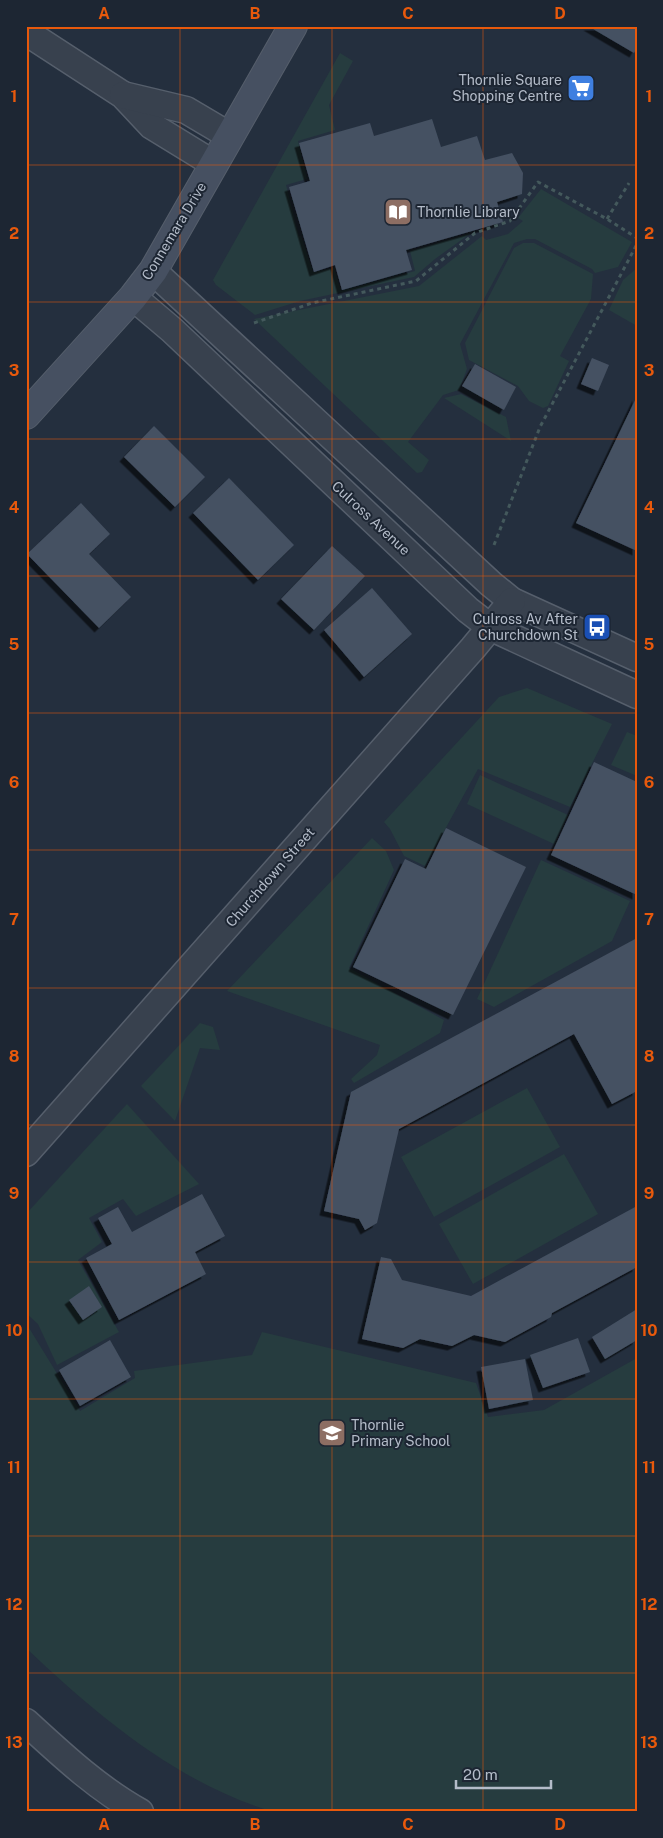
<svg xmlns="http://www.w3.org/2000/svg" width="663" height="1838" viewBox="0 0 663 1838" font-family="'Public Sans',sans-serif">
<style>
.green{fill:#263c3f}
.building{fill:#455162;filter:url(#shadow)}
.lines{fill:none;stroke-linecap:round;stroke-linejoin:round}
.street-casing{stroke:#565f6c;stroke-width:29}
.secondary-casing{stroke:#565f6c;stroke-width:30}
.path{stroke:#44595c;stroke-width:3;stroke-dasharray:4 4;stroke-linecap:butt}
.street{stroke:#38414e;stroke-width:26}
.secondary{stroke:#465061;stroke-width:28}
.grid{fill:none;stroke:#e8590c;stroke-width:1;stroke-opacity:0.55}
.labels{text-anchor:middle;stroke-width:4;stroke-linejoin:round;paint-order:stroke}
.poi-label{font-size:14px;fill:#b4bcc9;stroke:#1d2633;text-anchor:end}
.street-label{font-size:14px;fill:#b4bcc9;stroke:#1d2633}
.neatline{fill:none;stroke:#e8590c;stroke-width:2}
.grid-label{font-size:16px;text-anchor:middle;font-weight:bold;fill:#e8590c}
</style>
<defs>
<filter id="shadow"><feDropShadow dx="-4.5" dy="4.5" stdDeviation="0" flood-color="#0009"/></filter>
</defs>
<rect width="100%" height="100%" fill="#242f3e"/>
<g class="green">
<polygon points="340,53 353,61 329,105 335,130 298,141 307,179 286,185 299,236 301,236 313,272 334,268 341,291 415,271 410,251 471,233 435,259 414,277 300,301 255,315 216,285 213,280"/>
<polygon points="541,189 632,242 618,267 595,273 592,269 535,239 527,239 514,243 460,344 467,369 459,390 443,395 408,442 429,460 422,472 417,473 254,319 419,286 482,236 486,240 508,234 523,221 518,218"/>
<polygon points="523,243 534,243 593,274 591,299 560,356 569,361 548,406 543,408 529,401 518,386 469,360 465,343 514,248"/>
<polygon points="637,268 637,326 609,310 623,280"/>
<polygon points="461,394 506,417 511,441 444,398"/>
<polygon points="527,688 612,724 570,807 478,769 425,866 404,856 390,829 384,822 499,697"/>
<polygon points="627,732 637,736 637,776 611,765"/>
<polygon points="480,775 568,815 554,844 467,804"/>
<polygon points="372,838 386,851 394,870 349,968 444,1020 440,1033 354,1083 351,1079 377,1055 380,1045 227,991"/>
<polygon points="541,860 630,901 612,941 494,1007 477,999"/>
<polygon points="200,1023 213,1027 220,1050 200,1048 175,1121 141,1086"/>
<polygon points="527,1088 560,1147 434,1217 401,1157"/>
<polygon points="127,1104 199,1184 136,1216 123,1199 89,1218 102,1242 78,1260 119,1332 57,1365 38,1324 26,1313 26,1214"/>
<polygon points="564,1154 598,1214 473,1284 439,1224"/>
<path d="M26,1323L80,1411L135,1378L134,1371L252,1355L262,1332L476,1383L488,1417L544,1410L637,1358V1812H273C176,1782 99,1717 26,1648Z"/>
</g>
<g class="building">
<polygon points="588,26 637,26 637,48 634,53"/>
<polygon points="432,119 441,147 477,136 485,160 512,153 523,173 522,194 497,202 503,222 406,250 412,270 342,290 335,265 314,272 289,187 310,181 299,143 370,123 374,136"/>
<polygon points="592,358 609,365 598,391 581,384"/>
<polygon points="475,364 516,387 504,410 462,386"/>
<polygon points="637,396 637,551 576,523"/>
<polygon points="154,426 205,477 175,507 124,457"/>
<polygon points="229,478 294,545 258,580 193,513"/>
<polygon points="81,503 110,534 89,554 131,597 99,628 27,554"/>
<polygon points="332,546 365,576 314,630 281,599"/>
<polygon points="372,588 412,634 364,677 324,630"/>
<polygon points="594,762 637,782 637,895 551,855"/>
<polygon points="446,828 526,867 453,1015 353,967 405,859 426,869"/>
<polygon points="637,938 637,1091 612,1104 574,1034 399,1129 377,1223 365,1230 359,1219 324,1211 351,1092"/>
<polygon points="202,1194 225,1236 195,1252 206,1274 119,1320 86,1258 112,1244 98,1218 118,1207 132,1232"/>
<polygon points="637,1206 637,1267 552,1313 551,1317 505,1342 474,1335 452,1346 420,1339 403,1348 362,1339 381,1257 391,1259 402,1280 471,1296"/>
<polygon points="89,1286 102,1307 83,1320 69,1300"/>
<polygon points="637,1309 637,1340 605,1359 592,1337"/>
<polygon points="578,1338 590,1372 543,1388 530,1355"/>
<polygon points="110,1340 131,1377 80,1406 59,1370"/>
<polygon points="525,1359 533,1400 489,1409 481,1367"/>
</g>
<g class="lines">
<defs>
<g id="street">
<polyline points="26,32 123,95 152,126 214,164"/>
<polyline points="123,95 186,110 230,136"/>
<polyline points="153,271 491,584 512,601 637,658"/>
<polyline points="133,297 172,330 468,610 490,627 637,695"/>
<polyline points="26,1153 473,648 512,601"/>
<path d="M26,1722C62,1755 97,1788 140,1812"/>
</g>
<polyline id="secondary" points="26,415 133,297 153,271 293,26"/>
</defs>
<use href="#street" class="street-casing"/>
<use href="#secondary" class="secondary-casing"/>
<g class="path">
<polyline points="607,219 629,183"/>
<polyline points="254,323 312,303 416,281 475,233 510,221 538,182 607,219 637,238"/>
<polyline points="494,545 540,427 637,244"/>
</g>
<use href="#street" class="street"/>
<use href="#secondary" class="secondary"/>
</g>
<path class="grid" d="M180,26V1812M332,26V1812M483,26V1812M26,165H637M26,302H637M26,439H637M26,576H637M26,713H637M26,850H637M26,988H637M26,1125H637M26,1262H637M26,1399H637M26,1536H637M26,1673H637"/>
<defs>
<symbol id="supermarket-square" viewBox="-11 -11 22 22"><rect x="-9" y="-9" width="18" height="18" rx="4" fill="#3f7fe0" stroke="#1d2633"/><path d="M-6-5.5h2.5l.6 2H6L4.5 2H-2.5L-4.4-4H-6ZM-1.5 3.2a1.3 1.3 0 1 0 .1 0ZM3 3.2a1.3 1.3 0 1 0 .1 0Z" fill="#fff"/></symbol>
<symbol id="library-square" viewBox="-11 -11 22 22"><rect x="-9" y="-9" width="18" height="18" rx="4" fill="#8d6e63" stroke="#1d2633"/><path d="M-6-4Q-3-5.5-.7-3.5V5Q-3 3-6 4ZM6-4Q3-5.5 .7-3.5V5Q3 3 6 4Z" fill="#fff"/></symbol>
<symbol id="bus-square" viewBox="-11 -11 22 22"><rect x="-9" y="-9" width="18" height="18" rx="4" fill="#1a4fb4" stroke="#1d2633"/><path d="M-5-6H5V4H4V6H2V4H-2V6H-4V4H-5ZM-3.5-4V0h7V-4ZM-3.5 1.2v1.5H-2V1.2ZM2 1.2v1.5H3.5V1.2Z" fill="#fff"/></symbol>
<symbol id="school-square" viewBox="-11 -11 22 22"><rect x="-9" y="-9" width="18" height="18" rx="4" fill="#8d6e63" stroke="#1d2633"/><path d="M0-5L7-2L0 1L-7-2ZM-4 1L0 2.5L4 1V4Q0 6-4 4Z" fill="#fff"/></symbol>
</defs>
<g fill-rule="evenodd">
<use href="#supermarket-square" x="565" y="72" width="32" height="32"/>
<use href="#library-square" x="382" y="196" width="32" height="32"/>
<use href="#bus-square" x="581" y="611" width="32" height="32"/>
<use href="#school-square" x="316" y="1417" width="32" height="32"/>
</g>
<g class="labels">
<g class="poi-label">
<text x="562" y="85">Thornlie Square<tspan x="562" dy="16">Shopping Centre</tspan></text>
<text x="417" y="217" text-anchor="start">Thornlie Library</text>
<text x="578" y="624">Culross Av After<tspan x="578" dy="16">Churchdown St</tspan></text>
<text x="351" y="1430" text-anchor="start">Thornlie<tspan x="351" dy="16">Primary School</tspan></text>
</g>
<g class="street-label">
<text transform="translate(174 231) rotate(-59)" y="5">Connemara Drive</text>
<text transform="translate(371 518) rotate(43)" y="5">Culross Avenue</text>
<text transform="translate(270 877) rotate(-49)" y="5">Churchdown Street</text>
</g>
</g>
<rect width="663" height="1838" fill="none" stroke="#1d2633" stroke-width="55"/>
<path d="M456 1780v8h95v-8" fill="none" stroke="#b4bcc9" stroke-width="2.5"/>
<text x="463" y="1780" font-size="15" fill="#b4bcc9" stroke="#1d2633" stroke-width="4" paint-order="stroke">20 m</text>
<rect x="28" y="28" width="608" height="1782" class="neatline"/>
<g class="grid-label">
<text x="104" y="19">A</text>
<text x="255" y="19">B</text>
<text x="408" y="19">C</text>
<text x="560" y="19">D</text>
<text x="14" y="102">1</text>
<text x="649" y="102">1</text>
<text x="14" y="239">2</text>
<text x="649" y="239">2</text>
<text x="14" y="376">3</text>
<text x="649" y="376">3</text>
<text x="14" y="513">4</text>
<text x="649" y="513">4</text>
<text x="14" y="650">5</text>
<text x="649" y="650">5</text>
<text x="14" y="788">6</text>
<text x="649" y="788">6</text>
<text x="14" y="925">7</text>
<text x="649" y="925">7</text>
<text x="14" y="1062">8</text>
<text x="649" y="1062">8</text>
<text x="14" y="1199">9</text>
<text x="649" y="1199">9</text>
<text x="14" y="1336">10</text>
<text x="649" y="1336">10</text>
<text x="14" y="1473">11</text>
<text x="649" y="1473">11</text>
<text x="14" y="1610">12</text>
<text x="649" y="1610">12</text>
<text x="14" y="1748">13</text>
<text x="649" y="1748">13</text>
<text x="104" y="1830">A</text>
<text x="255" y="1830">B</text>
<text x="408" y="1830">C</text>
<text x="560" y="1830">D</text>
</g>
</svg>
